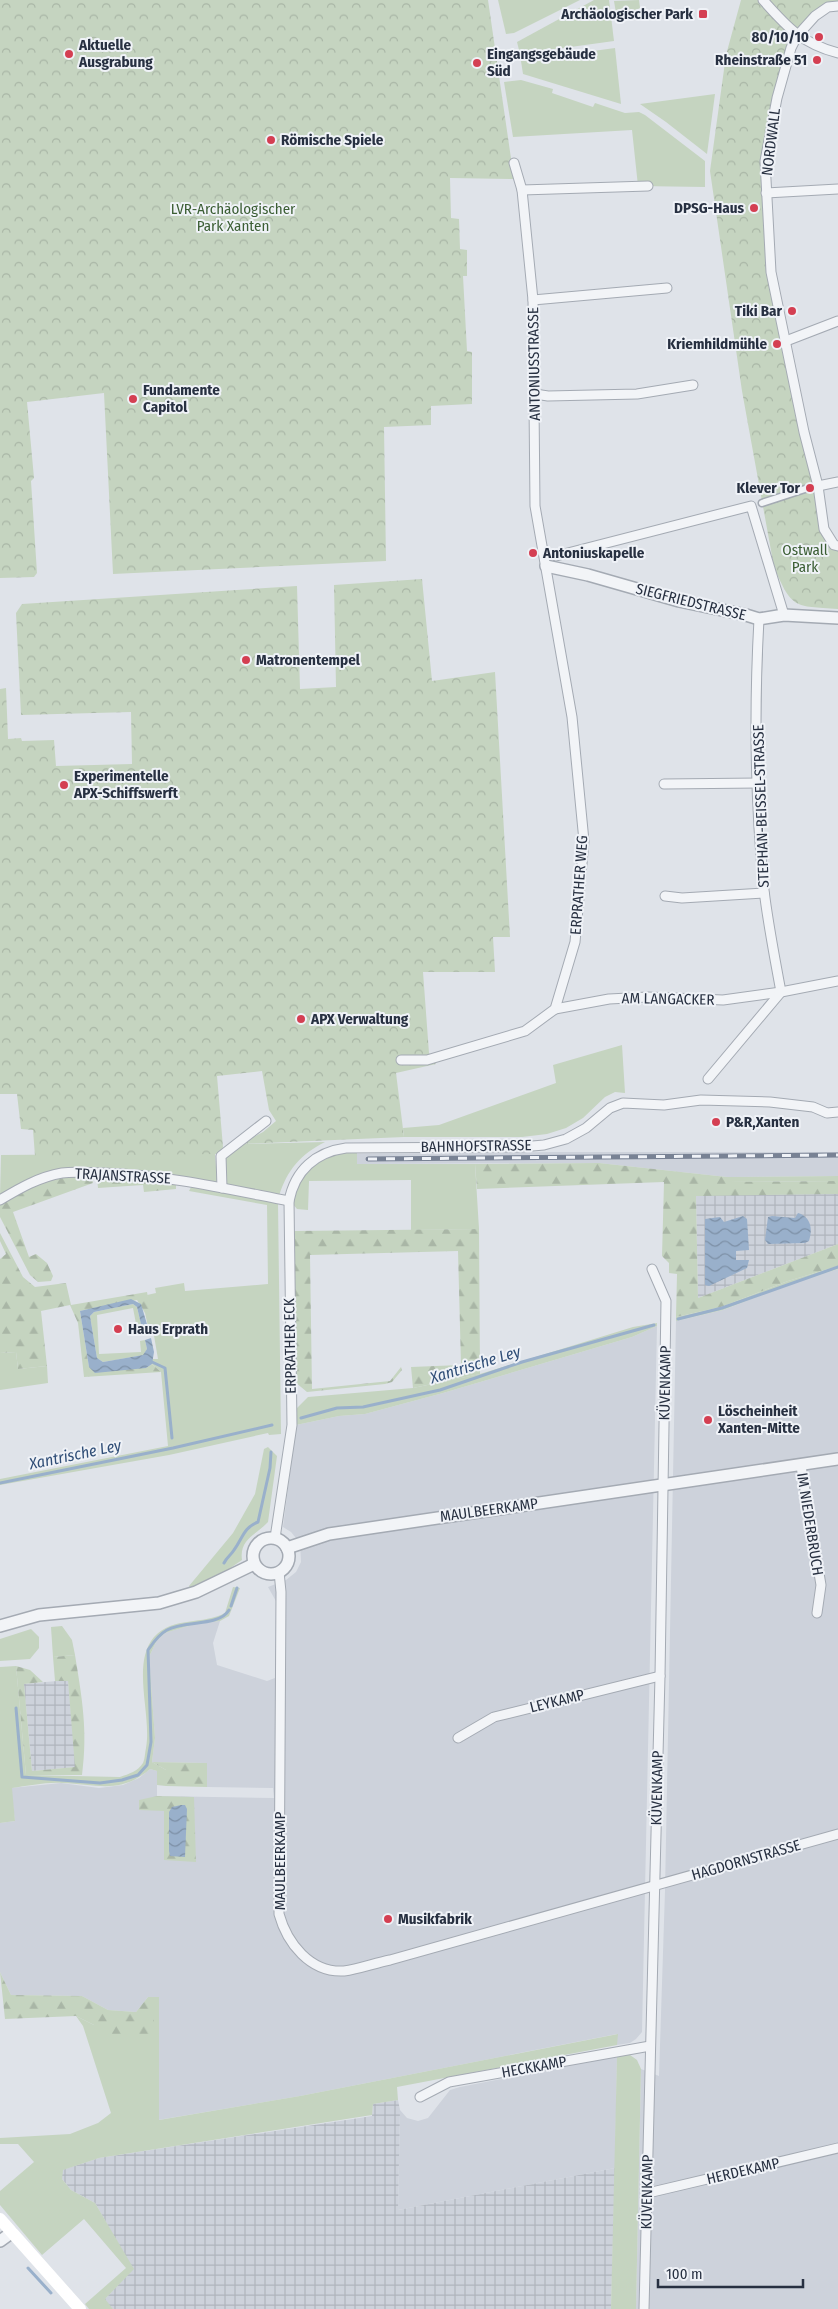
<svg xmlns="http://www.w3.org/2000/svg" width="838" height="2309" viewBox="0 0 838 2309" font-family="'Fira Sans Condensed',sans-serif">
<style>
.built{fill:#cdd2db}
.industrial{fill:url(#industrial-grid)}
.green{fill:#c5d4c0}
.forest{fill:url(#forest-firs)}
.park{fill:url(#park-crowns)}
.water{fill:url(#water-waves)}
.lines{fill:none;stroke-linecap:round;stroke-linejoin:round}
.stream{stroke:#99b0cb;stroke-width:3}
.pedestrian-casing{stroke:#a4aab3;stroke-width:9}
.minor-casing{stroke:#a4aab3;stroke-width:11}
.tertiary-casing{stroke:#a4aab3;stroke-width:14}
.pedestrian{stroke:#f2f4f7;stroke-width:6}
.minor{stroke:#f2f4f7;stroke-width:9}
.tertiary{stroke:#f2f4f7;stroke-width:11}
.secondary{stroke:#fff;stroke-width:12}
.rail-casing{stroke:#788294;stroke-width:5}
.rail{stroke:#eff2f7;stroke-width:3;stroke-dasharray:9;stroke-linecap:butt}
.poi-dot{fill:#d43f52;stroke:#eff2f7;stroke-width:2}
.labels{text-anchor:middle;stroke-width:4;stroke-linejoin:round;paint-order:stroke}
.poi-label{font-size:15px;font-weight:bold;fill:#273041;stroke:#eff2f7;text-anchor:start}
.street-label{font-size:15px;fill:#273041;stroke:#eff2f7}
.park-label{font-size:15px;fill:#3b5e34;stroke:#eff2f7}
.water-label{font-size:16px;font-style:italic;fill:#304e77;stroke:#eff2f7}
</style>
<defs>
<pattern id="industrial-grid" width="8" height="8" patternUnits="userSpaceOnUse" patternTransform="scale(1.25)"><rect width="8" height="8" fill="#cdd2db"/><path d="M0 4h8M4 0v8" fill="none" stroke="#b0b5bd"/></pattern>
<pattern id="forest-firs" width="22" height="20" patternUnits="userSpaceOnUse" patternTransform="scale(1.25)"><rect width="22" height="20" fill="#c5d4c0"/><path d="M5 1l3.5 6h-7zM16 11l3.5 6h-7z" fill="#a9b6a6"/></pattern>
<pattern id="park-crowns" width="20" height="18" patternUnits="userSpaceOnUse" patternTransform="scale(1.25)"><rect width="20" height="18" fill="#c5d4c0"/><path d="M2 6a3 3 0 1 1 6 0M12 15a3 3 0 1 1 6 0" fill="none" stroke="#a9b6a6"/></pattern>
<pattern id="water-waves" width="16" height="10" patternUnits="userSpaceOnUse" patternTransform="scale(1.25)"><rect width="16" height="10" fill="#99b0cb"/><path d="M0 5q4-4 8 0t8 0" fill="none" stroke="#7d90a6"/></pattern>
</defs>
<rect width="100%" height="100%" fill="#dfe3e9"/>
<g class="built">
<polygon points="557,1152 838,1152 838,1176 727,1177 599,1163 357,1164 357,1154"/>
<polygon points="838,1269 838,2309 636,2309 641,2069 659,2076 665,1891 676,1321 723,1310 787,1285"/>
<polygon points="657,1326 642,2032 636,2039 630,2043 617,2045 617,2034 300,2096 158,2120 159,1997 148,1997 136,2012 108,2010 82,1996 11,1995 0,1972 0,1823 15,1821 11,1788 61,1783 99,1788 123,1785 139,1778 150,1769 157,1771 157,1796 274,1798 273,1788 207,1787 207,1763 152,1762 155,1738 149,1657 157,1640 165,1633 195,1624 220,1621 213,1643 217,1665 267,1681 275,1678 277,1603 268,1587 286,1580 296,1572 301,1562 300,1543 291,1532 283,1527 296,1425 339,1416 365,1414 443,1393 632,1337"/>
<polygon points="617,2056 615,2168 398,2210 400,2110 407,2118 418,2121 428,2118 450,2090 460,2087"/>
</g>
<g class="industrial">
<polygon points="838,1194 838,1244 698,1298 696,1195"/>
<polygon points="68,1680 76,1767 32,1771 24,1684"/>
<polygon points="398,2100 400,2110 398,2210 615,2168 611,2309 113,2309 104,2300 133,2269 95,2203 71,2190 62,2179 62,2170 99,2158 372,2116 373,2104"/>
</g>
<g class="green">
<polygon points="498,0 580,0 514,33 506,34"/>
<polygon points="594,0 609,0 614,41 520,54 517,42"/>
<polygon points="639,0 640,8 617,19 614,1"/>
<polygon points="615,48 621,104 523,74 521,61"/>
<polygon points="521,80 553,89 552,93 593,107 595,103 625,113 639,112 645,115 705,161 705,187 638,186 632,130 513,137 504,82"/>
<polygon points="715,94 707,154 666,122 640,104"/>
<polygon points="622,1045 625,1093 615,1092 605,1097 583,1118 566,1128 547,1134 522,1137 404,1137 403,1128 439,1125 556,1083 553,1065"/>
<path d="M325,1142C301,1154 287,1170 279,1196L224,1184V1158L240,1144Z"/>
<path d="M357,1151V1164H475L479,1229L411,1230V1180L309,1181L308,1210L297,1209L292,1203C300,1168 321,1153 357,1151Z"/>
<path d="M119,1154H215L217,1180L215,1183C160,1173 100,1160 44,1174C28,1178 14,1187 0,1196L1,1155Z"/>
<polygon points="838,1176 838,1181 727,1182 727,1177"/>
<polygon points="192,1185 278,1203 281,1434 269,1435 268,1433 169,1455 0,1485 0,1479 168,1446 161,1372 152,1364 152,1359 158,1359 147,1295 156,1293 155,1288 184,1283 185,1291 268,1284 267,1205 189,1191"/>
<polygon points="838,1266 838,1269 787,1285 723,1310 676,1321 676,1317 721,1307 788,1281"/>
<polygon points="133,1304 137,1307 143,1333 138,1334 133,1308 97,1315 99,1354 141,1352 140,1341 145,1340 147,1349 144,1355 103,1362 97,1358 90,1316 94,1312"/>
<polygon points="657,1323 657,1326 632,1337 443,1393 365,1414 339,1416 296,1425 296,1409 308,1397 413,1388 480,1374 633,1327"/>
<polygon points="16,1352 18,1369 47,1366 48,1383 0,1390 0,1353"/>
<path d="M268,1447L277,1456L268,1522C256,1535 239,1539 242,1560L217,1577L191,1589L189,1586L233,1533L255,1494L264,1449Z"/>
<path d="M233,1587L240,1588L229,1616L220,1621L195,1624L165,1633L157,1640L149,1657L155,1738L152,1762L166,1770V1786L157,1785V1771L150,1769C120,1795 97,1784 62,1783C46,1782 28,1786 12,1788L15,1821L0,1823V1667L16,1666L26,1775L120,1777C129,1774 138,1771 143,1763C145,1759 145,1752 146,1748C152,1715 131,1664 154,1637C173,1616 204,1625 225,1613Z"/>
<polygon points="62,1626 72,1640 75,1655 53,1657 51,1627"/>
<polygon points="31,1629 39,1637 39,1648 30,1659 0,1661 0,1639"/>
<polygon points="154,1997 159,1997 159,2120 300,2096 618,2034 617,2045 397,2087 398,2100 373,2104 372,2115 99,2158 63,2170 62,2179 71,2190 95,2203 134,2269 105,2299 113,2309 89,2309 85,2304 126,2268 84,2219 42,2255 0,2205 0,2191 34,2162 18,2144 0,2144 0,2138 70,2134 98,2123 111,2113 83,2026 76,2016 94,2025 153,2035"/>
<polygon points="630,2055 637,2060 641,2069 636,2309 611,2309 617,2056"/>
</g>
<g class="forest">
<polygon points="599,1163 727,1177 728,1182 838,1181 838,1194 696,1196 698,1298 838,1244 838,1266 788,1281 721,1307 676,1317 677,1274 669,1273 669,1263 662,1256 664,1182 477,1189 475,1164"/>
<polygon points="74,1176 92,1178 93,1183 13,1212 29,1257 36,1254 47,1263 53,1276 51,1281 38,1282 30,1275 0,1217 0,1204 41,1182"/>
<polygon points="112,1176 176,1181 176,1189 144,1192 143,1185 98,1188 97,1178"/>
<polygon points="479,1229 480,1374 413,1388 411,1367 461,1365 458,1251 310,1255 312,1389 390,1381 401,1367 402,1370 392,1382 385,1384 307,1392 295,1382 294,1231"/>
<polygon points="0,1233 23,1277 35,1287 66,1283 71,1305 147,1292 154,1330 149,1331 145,1313 137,1300 80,1311 89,1367 146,1368 152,1364 161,1372 84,1377 78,1323 70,1305 41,1311 47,1366 18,1369 16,1352 0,1353 0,1259 6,1254 0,1241"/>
<path d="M75,1655C82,1698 88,1731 82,1775H26L16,1666L30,1670L43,1682L24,1684L32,1771L75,1767L68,1681H55L53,1657Z"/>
<polygon points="152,1762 207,1763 207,1787 166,1786 166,1770"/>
<polygon points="157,1796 194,1797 196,1862 164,1860 164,1811 139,1810 139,1800"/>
<polygon points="0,1972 11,1995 82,1996 108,2010 136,2012 148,1997 154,1997 154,2035 97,2035 94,2025 76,2016 5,2019"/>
</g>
<g class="park">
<polygon points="0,0 488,0 514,179 450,178 451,218 459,219 460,249 467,250 467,276 463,276 467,351 472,352 472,404 431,406 431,425 384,427 386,561 113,574 104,393 27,402 34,478 31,481 37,573 34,577 0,578"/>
<path d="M741,0H838V6L828,7L797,36L765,161L771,273L824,529L838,546V609C794,606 792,609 774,567L742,391L710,171L726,55Z"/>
<polygon points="422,579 432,681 495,672 510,937 493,937 495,972 423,972 429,1053 436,1064 396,1073 404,1137 240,1144 263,1132 276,1121 269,1110 262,1071 217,1076 223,1147 221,1154 35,1156 33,1130 21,1129 17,1094 0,1094 0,689 6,688 8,739 21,738 22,741 54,740 56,766 132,764 131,712 21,715 16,613 22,604 297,586 300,689 336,687 334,585"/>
</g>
<g class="water">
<path d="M798,1213C811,1217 813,1229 809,1241L805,1243L768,1244L765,1240L768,1217L772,1216L795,1218Z"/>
<polygon points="743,1216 747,1219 749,1250 736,1251 736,1260 749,1260 747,1268 709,1286 705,1285 705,1219 720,1217 724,1222"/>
<polygon points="131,1299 141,1304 149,1331 143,1333 137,1307 133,1304 94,1312 90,1316 97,1358 103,1362 143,1355 147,1349 145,1340 151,1338 154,1352 152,1364 146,1368 95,1373 89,1367 80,1311"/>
<polygon points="181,1805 185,1805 187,1809 185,1857 170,1856 169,1851 169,1812 172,1807"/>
</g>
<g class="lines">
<g class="stream">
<polyline points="678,1319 722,1308 838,1267"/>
<polyline points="148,1362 152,1362 165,1368 172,1438"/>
<polyline points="301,1418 337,1408 363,1407 440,1390 522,1362 654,1325"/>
<polyline points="0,1483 173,1448 272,1425"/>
<path d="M224,1563C227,1557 231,1555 234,1550C243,1538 243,1528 258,1522L270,1468L271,1452"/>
<polyline points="231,1606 237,1588"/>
<path d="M16,1708L22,1777L100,1783L122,1780L138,1775L147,1765L151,1742L148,1650C153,1643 158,1635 167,1630C184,1620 219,1627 229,1610"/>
<polyline points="28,2268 51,2293"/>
</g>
<defs>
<polyline id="pedestrian" points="762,503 805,489"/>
<g id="minor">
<path d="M763,0C787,27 801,43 838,53"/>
<polyline points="838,6 828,7 815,16 797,36 791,48 777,98 765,161 771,272 804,432 818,486 824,529 834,545 838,546"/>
<polyline points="522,190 648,186"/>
<polyline points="766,193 838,189"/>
<polyline points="533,300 667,288"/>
<polyline points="786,341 838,321"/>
<polyline points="535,394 548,396 637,394 693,385"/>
<polyline points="818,486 838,482"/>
<polyline points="556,556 751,506 784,615"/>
<path d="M759,619C754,709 755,801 764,890C768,924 775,959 781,992"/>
<polyline points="664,784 759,783"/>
<polyline points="665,896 682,898 764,893"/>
<polyline points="555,1009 609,999 648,997 723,1000 781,992 838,981"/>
<polyline points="401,1060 427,1060 525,1031 555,1009 575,942 584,841 572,717 535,506 533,300 522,190 514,163"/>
<polyline points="708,1079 781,992"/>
<polyline points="222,1188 221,1156 266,1121"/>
<path d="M0,1200C20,1188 39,1177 62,1173C76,1171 91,1173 104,1173C167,1175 227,1189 289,1201"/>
<polyline points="801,1466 821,1585 817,1613"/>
<path d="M275,1538L292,1425L289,1201C295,1170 316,1152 346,1148L521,1147L544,1145L566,1139L586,1128L610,1108L623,1103L664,1105L701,1100L770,1102L813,1107L827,1113L838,1112"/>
<path d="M279,1572L281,1592L279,1914C287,1943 310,1973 344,1971C359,1969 375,1963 390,1960L838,1834"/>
<polyline points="458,1738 494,1717 660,1676"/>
<polyline points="420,2097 449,2082 650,2046"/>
<polyline points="648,2193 838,2148"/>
<polyline points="644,2309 660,1676 666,1301 652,1269"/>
</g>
<g id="tertiary">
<polyline points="546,566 588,575 679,601 746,615 759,619 784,615 838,618"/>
<circle cx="271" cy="1556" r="18"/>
<polyline points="287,1548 329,1534 838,1459"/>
<polyline points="0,1626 39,1615 159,1603 196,1592 254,1564"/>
<polyline points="0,2241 11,2233"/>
</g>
</defs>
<use href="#pedestrian" class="pedestrian-casing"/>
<use href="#minor" class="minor-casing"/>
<use href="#tertiary" class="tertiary-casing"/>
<use href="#pedestrian" class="pedestrian"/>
<use href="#minor" class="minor"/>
<use href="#tertiary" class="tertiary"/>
<polyline class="secondary" points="0,2219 80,2309"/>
<defs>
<polyline id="rail" points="368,1159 838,1155"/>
</defs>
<use href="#rail" class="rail-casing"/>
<use href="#rail" class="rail"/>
</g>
<g class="poi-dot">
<rect x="698" y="9" width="10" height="10" rx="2.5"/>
<circle cx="819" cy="37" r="5"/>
<circle cx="69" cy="54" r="5"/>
<circle cx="817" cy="60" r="5"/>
<circle cx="477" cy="63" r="5"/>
<circle cx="271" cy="140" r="5"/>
<circle cx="754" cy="208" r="5"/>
<circle cx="792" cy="311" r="5"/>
<circle cx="777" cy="344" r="5"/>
<circle cx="133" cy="399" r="5"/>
<circle cx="810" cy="488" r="5"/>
<circle cx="533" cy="553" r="5"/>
<circle cx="246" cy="660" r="5"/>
<circle cx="64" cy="785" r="5"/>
<circle cx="301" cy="1019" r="5"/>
<circle cx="716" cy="1122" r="5"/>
<circle cx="118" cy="1329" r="5"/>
<circle cx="708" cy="1420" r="5"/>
<circle cx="388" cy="1919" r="5"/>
</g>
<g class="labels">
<g class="poi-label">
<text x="693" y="19" text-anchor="end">Archäologischer Park</text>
<text x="809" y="42" text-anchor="end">80/10/10</text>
<text x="79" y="50">Aktuelle<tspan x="79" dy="17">Ausgrabung</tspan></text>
<text x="487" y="59">Eingangsgebäude<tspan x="487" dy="17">Süd</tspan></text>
<text x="807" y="65" text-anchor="end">Rheinstraße 51</text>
<text x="281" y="145">Römische Spiele</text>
<text x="744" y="213" text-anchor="end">DPSG-Haus</text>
<text x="782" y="316" text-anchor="end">Tiki Bar</text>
<text x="767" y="349" text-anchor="end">Kriemhildmühle</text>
<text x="143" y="395">Fundamente<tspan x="143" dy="17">Capitol</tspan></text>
<text x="800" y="493" text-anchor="end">Klever Tor</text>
<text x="543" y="558">Antoniuskapelle</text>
<text x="256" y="665">Matronentempel</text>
<text x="74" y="781">Experimentelle<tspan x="74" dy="17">APX-Schiffswerft</tspan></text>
<text x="311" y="1024">APX Verwaltung</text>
<text x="726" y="1127">P&amp;R,Xanten</text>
<text x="128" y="1334">Haus Erprath</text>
<text x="718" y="1416">Löscheinheit<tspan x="718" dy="17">Xanten-Mitte</tspan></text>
<text x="398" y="1924">Musikfabrik</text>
</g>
<g class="street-label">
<text transform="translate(771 142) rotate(-83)" y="5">NORDWALL</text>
<text transform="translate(534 364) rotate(-91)" y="5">ANTONIUSSTRASSE</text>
<text transform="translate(691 602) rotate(14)" y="5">SIEGFRIEDSTRASSE</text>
<text transform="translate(761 806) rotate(-92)" y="5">STEPHAN-BEISSEL-STRASSE</text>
<text transform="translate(579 885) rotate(-86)" y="5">ERPRATHER WEG</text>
<text transform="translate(668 999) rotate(1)" y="5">AM LANGACKER</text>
<text transform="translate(476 1146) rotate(-1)" y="5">BAHNHOFSTRASSE</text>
<text transform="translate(123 1176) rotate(3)" y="5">TRAJANSTRASSE</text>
<text transform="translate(290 1346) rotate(-91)" y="5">ERPRATHER ECK</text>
<text transform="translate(665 1383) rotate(-89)" y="5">KÜVENKAMP</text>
<text transform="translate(489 1510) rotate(-8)" y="5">MAULBEERKAMP</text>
<text transform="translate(810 1524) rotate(81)" y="5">IM NIEDERBRUCH</text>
<text transform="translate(557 1701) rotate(-14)" y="5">LEYKAMP</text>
<text transform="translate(657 1788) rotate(-89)" y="5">KÜVENKAMP</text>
<text transform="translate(746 1860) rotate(-16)" y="5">HAGDORNSTRASSE</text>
<text transform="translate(280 1861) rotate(-90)" y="5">MAULBEERKAMP</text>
<text transform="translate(534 2067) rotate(-10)" y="5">HECKKAMP</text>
<text transform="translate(743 2171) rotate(-13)" y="5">HERDEKAMP</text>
<text transform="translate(647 2192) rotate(-89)" y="5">KÜVENKAMP</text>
</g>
<g class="park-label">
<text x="233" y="214">LVR-Archäologischer<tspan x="233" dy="17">Park Xanten</tspan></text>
<text x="805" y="555">Ostwall<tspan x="805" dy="17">Park</tspan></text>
</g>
<g class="water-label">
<text transform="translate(475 1364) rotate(-17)" y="6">Xantrische Ley</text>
<text transform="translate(75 1454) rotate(-12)" y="6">Xantrische Ley</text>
</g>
</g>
<path d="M658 2279v8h145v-8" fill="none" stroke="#273041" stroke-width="2.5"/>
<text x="666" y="2279" font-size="15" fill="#273041" stroke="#eff2f7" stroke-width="4" paint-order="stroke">100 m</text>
</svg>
